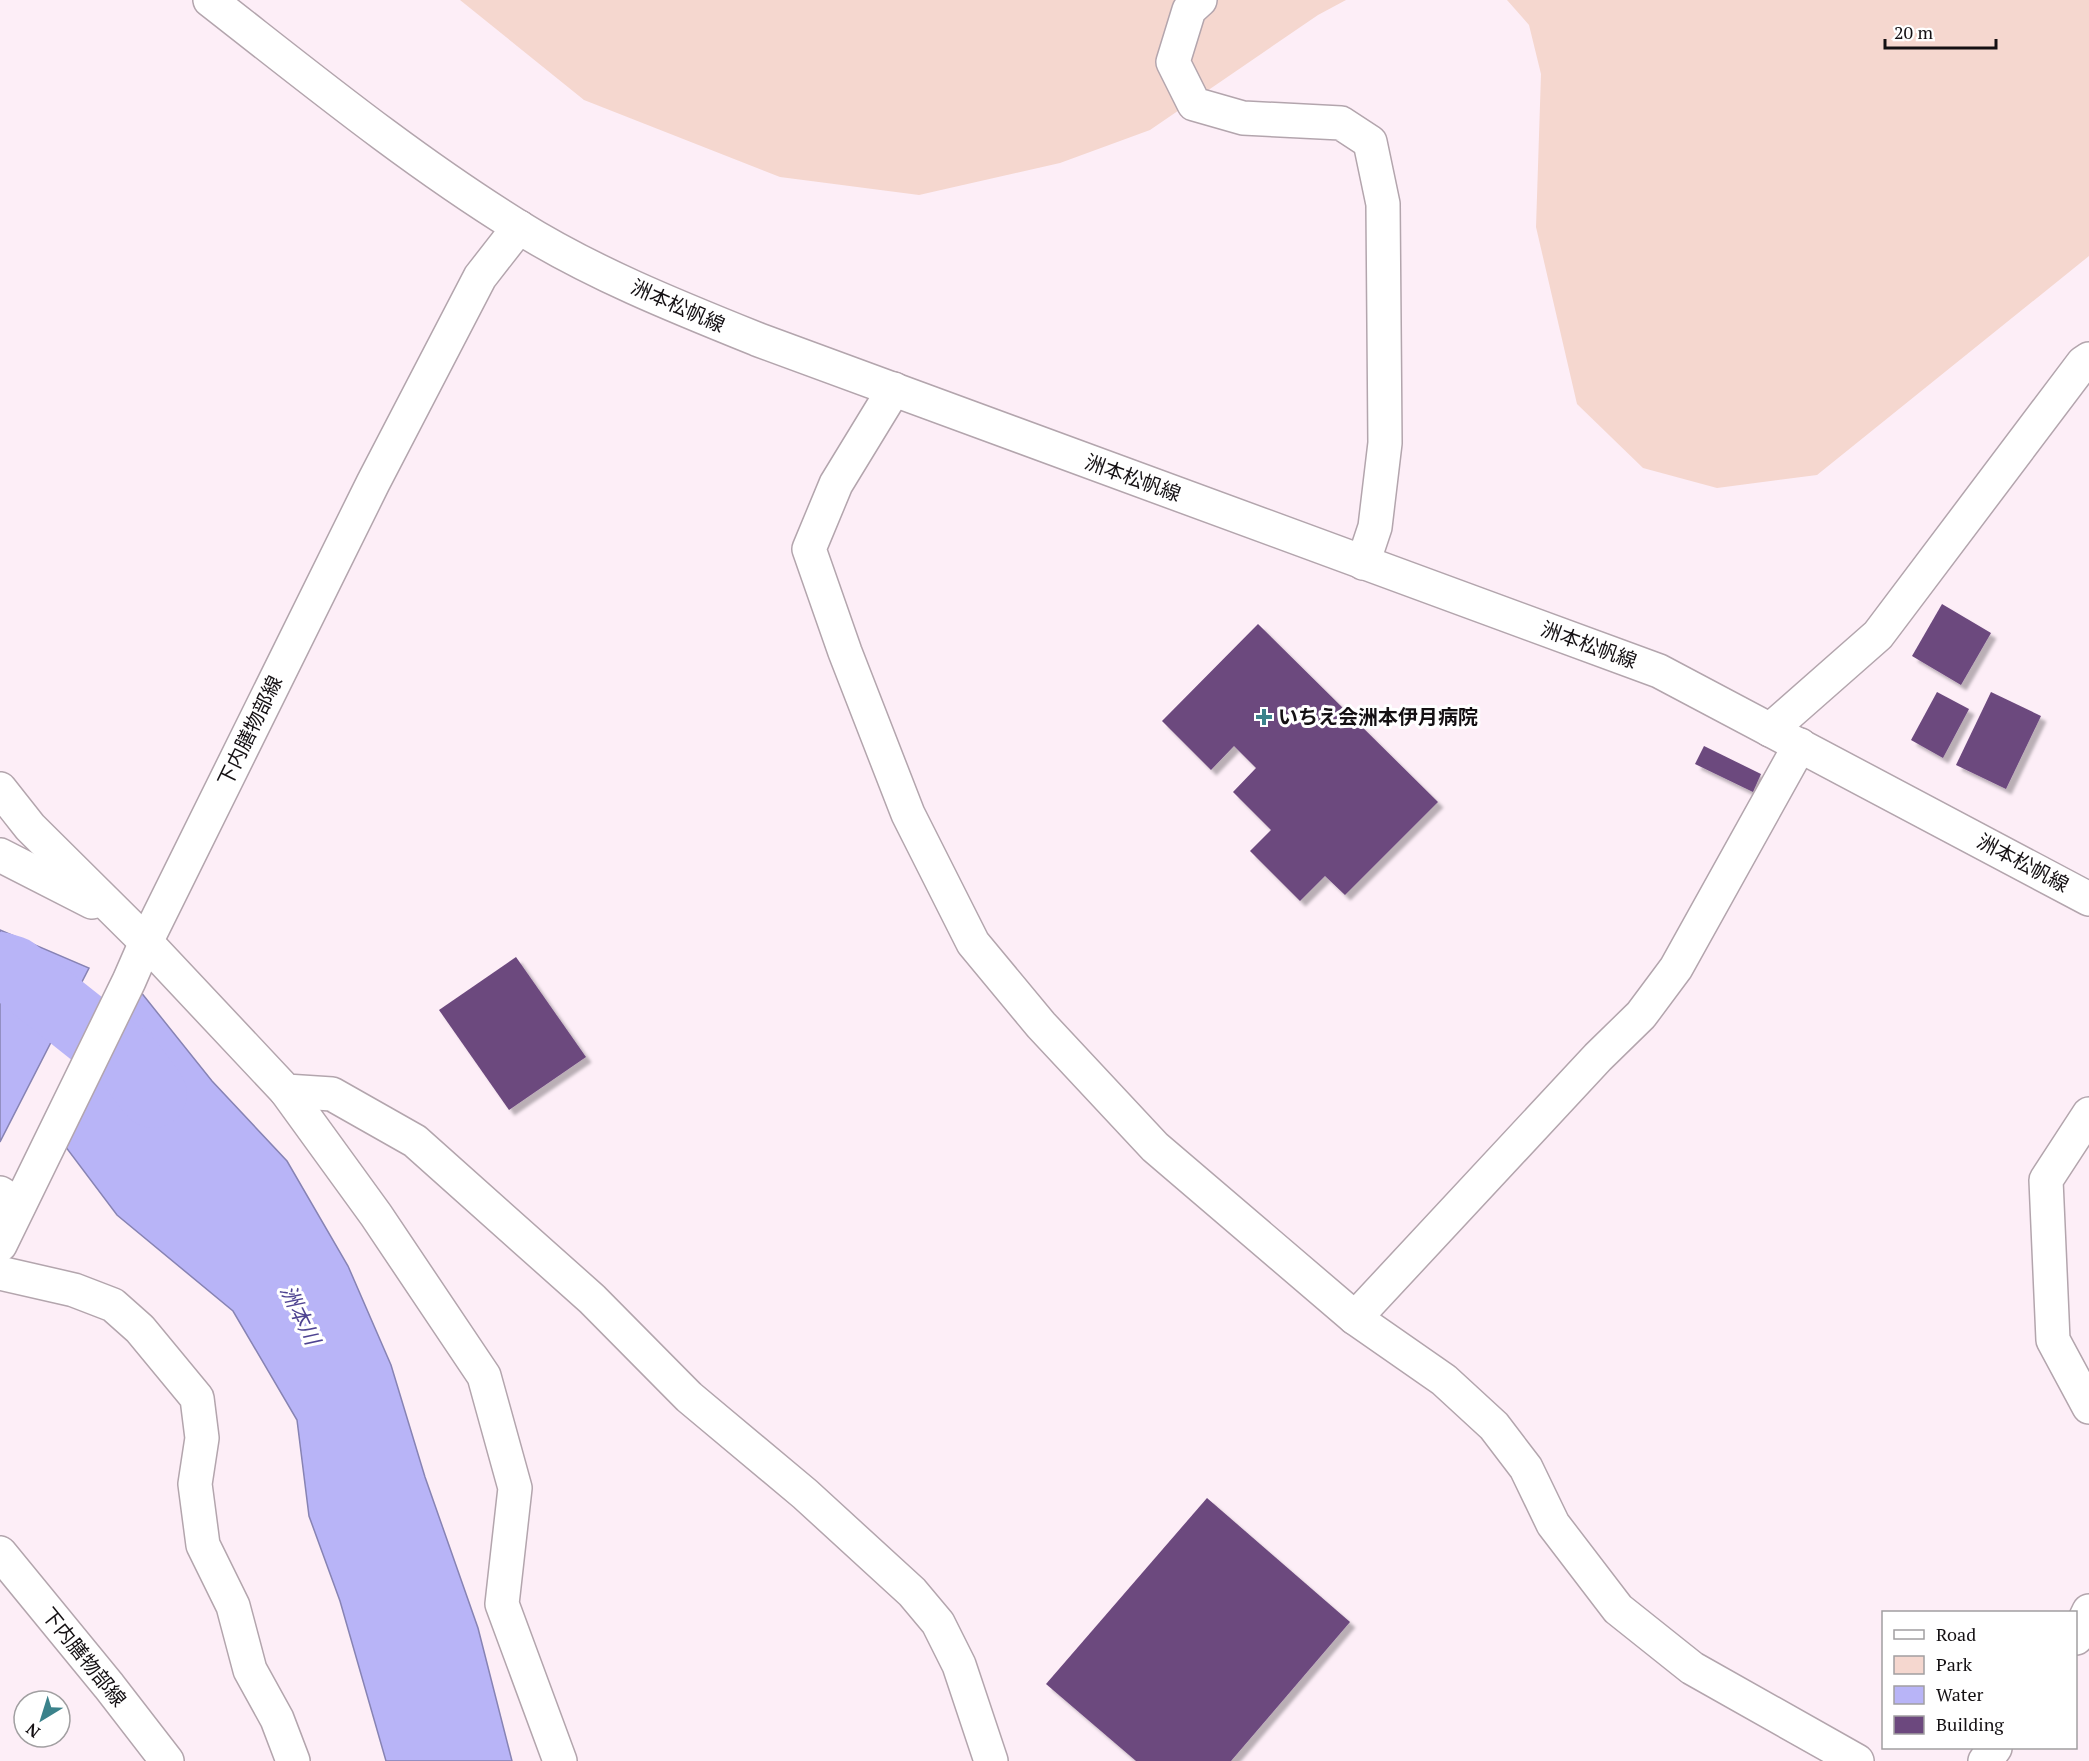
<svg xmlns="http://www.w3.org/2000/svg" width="2089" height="1761" viewBox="0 0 2089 1761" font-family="'PT Serif','Noto Sans JP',serif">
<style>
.green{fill:#f5d7cf}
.water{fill:#b8b4f7;stroke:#8783b3;stroke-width:1.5}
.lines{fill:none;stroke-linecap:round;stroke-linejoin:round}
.river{stroke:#b8b4f7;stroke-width:68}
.building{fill:#6c487e;filter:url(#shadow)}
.minor-casing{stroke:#b3a5ad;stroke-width:36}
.major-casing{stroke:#b3a5ad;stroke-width:36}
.minor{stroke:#fff;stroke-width:33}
.major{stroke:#fff;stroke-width:33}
.poi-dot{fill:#3b828b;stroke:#fff;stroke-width:2}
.labels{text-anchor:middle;stroke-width:6;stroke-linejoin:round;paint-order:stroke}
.street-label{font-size:20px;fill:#141013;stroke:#fff}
.poi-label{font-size:20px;font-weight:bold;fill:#141013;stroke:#fff;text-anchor:start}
.water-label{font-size:21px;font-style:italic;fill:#4e4391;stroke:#fff}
</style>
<defs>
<filter id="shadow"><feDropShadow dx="5.5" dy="5.5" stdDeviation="1.5" flood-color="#0004"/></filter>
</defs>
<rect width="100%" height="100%" fill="#fdeef7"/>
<g class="green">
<polygon points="460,0 1346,0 1318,15 1150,130 1060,163 919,195 780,177 584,100"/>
<polygon points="1507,0 2089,0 2089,256 1817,475 1717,488 1643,468 1577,404 1536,227 1541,74 1529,25"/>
</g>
<g class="water">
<polygon points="0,930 89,968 0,1142"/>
<polygon points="140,991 212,1081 287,1161 348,1266 391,1365 425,1477 478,1628 512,1761 386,1761 340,1601 309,1516 297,1420 233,1311 117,1215 65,1146"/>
</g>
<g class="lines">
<polyline class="river" points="0,966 13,970 129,1062 153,1094"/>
</g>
<g class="building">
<polygon points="1942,604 1991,633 1961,685 1912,656"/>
<polygon points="1258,624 1438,802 1345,895 1325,876 1300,901 1250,851 1271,830 1233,792 1256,768 1234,746 1211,770 1162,721"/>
<polygon points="1937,692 1969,709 1943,758 1911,740"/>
<polygon points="1991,692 2041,716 2006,789 1956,765"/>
<polygon points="1704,746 1761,774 1753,792 1695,764"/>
<polygon points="516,957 586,1057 509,1110 439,1010"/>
<polygon points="1207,1498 1350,1622 1231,1761 1136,1761 1046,1684"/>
</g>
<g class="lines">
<defs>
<g id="minor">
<polyline points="1200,0 1189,10 1173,62 1194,104 1243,118 1341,123 1370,142 1383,204 1385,443 1375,527 1363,563"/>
<polyline points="894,389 836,484 809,549 845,652 908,814 973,943 1041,1025 1155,1147 1355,1318 1444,1380 1494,1426 1526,1468 1553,1524 1618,1609 1692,1668 1857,1761"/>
<polyline points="1770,730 1878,635 2083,363 2089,359"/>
<polyline points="0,789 30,827 146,942 286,1091 332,1094 415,1141 592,1299 689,1397 805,1494 912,1592 938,1623 959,1665 991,1761"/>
<polyline points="0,855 92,902"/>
<polyline points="286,1091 376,1215 484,1376 515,1488 502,1604 560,1761"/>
<polyline points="2089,1114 2046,1180 2053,1340 2089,1407"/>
<polyline points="0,1193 19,1205"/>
<polyline points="0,1273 74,1290 113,1305 140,1329 197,1398 202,1438 195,1484 203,1545 233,1606 250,1670 277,1719 293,1761"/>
<polyline points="1355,1318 1598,1057 1641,1015 1676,968 1800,745"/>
<polyline points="2076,1638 2089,1611"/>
<polyline points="1985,1761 1995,1748"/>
</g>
<g id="major">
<path d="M210,0C310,78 409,159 517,226C592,273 677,307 759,340L1659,671L2089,899"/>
<polyline points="0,1245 129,981 146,942 373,483 480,277 519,227"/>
<polyline points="0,1553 109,1686 167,1761"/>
</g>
</defs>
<use href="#minor" class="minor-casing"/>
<use href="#major" class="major-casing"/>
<use href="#minor" class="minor"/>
<use href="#major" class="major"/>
</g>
<path class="poi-dot" d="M1261 708h6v6h6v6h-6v6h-6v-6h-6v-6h6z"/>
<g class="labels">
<g class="street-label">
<text transform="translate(678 306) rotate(24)" y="7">洲本松帆線</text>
<text transform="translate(1133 478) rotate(20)" y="7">洲本松帆線</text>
<text transform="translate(1589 645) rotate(20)" y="7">洲本松帆線</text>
<text transform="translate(250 731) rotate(-64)" y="7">下内膳物部線</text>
<text transform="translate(2023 863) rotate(28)" y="7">洲本松帆線</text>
<text transform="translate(84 1657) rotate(51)" y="7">下内膳物部線</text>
</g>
<g class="poi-label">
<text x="1278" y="724">いちえ会洲本伊月病院</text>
</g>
<g class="water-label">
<text transform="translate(300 1315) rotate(64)" y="7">洲本川</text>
</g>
</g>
<rect x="1882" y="1611" width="195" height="138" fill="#ffffff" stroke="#a19fa1" stroke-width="1.5"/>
<rect x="1894" y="1630" width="30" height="9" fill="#ffffff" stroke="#a19fa1" stroke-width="1.5"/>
<text x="1936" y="1641" font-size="18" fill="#141013">Road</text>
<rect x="1894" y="1656" width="30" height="18" fill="#f5d7cf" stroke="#a19fa1" stroke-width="1.5"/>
<text x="1936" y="1671" font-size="18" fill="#141013">Park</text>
<rect x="1894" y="1686" width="30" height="18" fill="#b8b4f7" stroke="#a19fa1" stroke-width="1.5"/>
<text x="1936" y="1701" font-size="18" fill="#141013">Water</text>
<rect x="1894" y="1716" width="30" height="18" fill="#6c487e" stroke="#a19fa1" stroke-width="1.5"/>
<text x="1936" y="1731" font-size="18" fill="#141013">Building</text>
<g transform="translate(42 1719) rotate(218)"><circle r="28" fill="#ffffff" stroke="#a19fa1" stroke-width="1.5"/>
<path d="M0-4.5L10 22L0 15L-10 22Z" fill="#3b828b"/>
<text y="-9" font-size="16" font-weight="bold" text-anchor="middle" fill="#141013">N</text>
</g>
<path d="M1885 39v9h111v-9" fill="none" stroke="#141013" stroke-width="3"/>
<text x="1894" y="39" font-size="18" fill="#141013" stroke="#ffffff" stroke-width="4.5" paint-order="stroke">20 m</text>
</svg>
